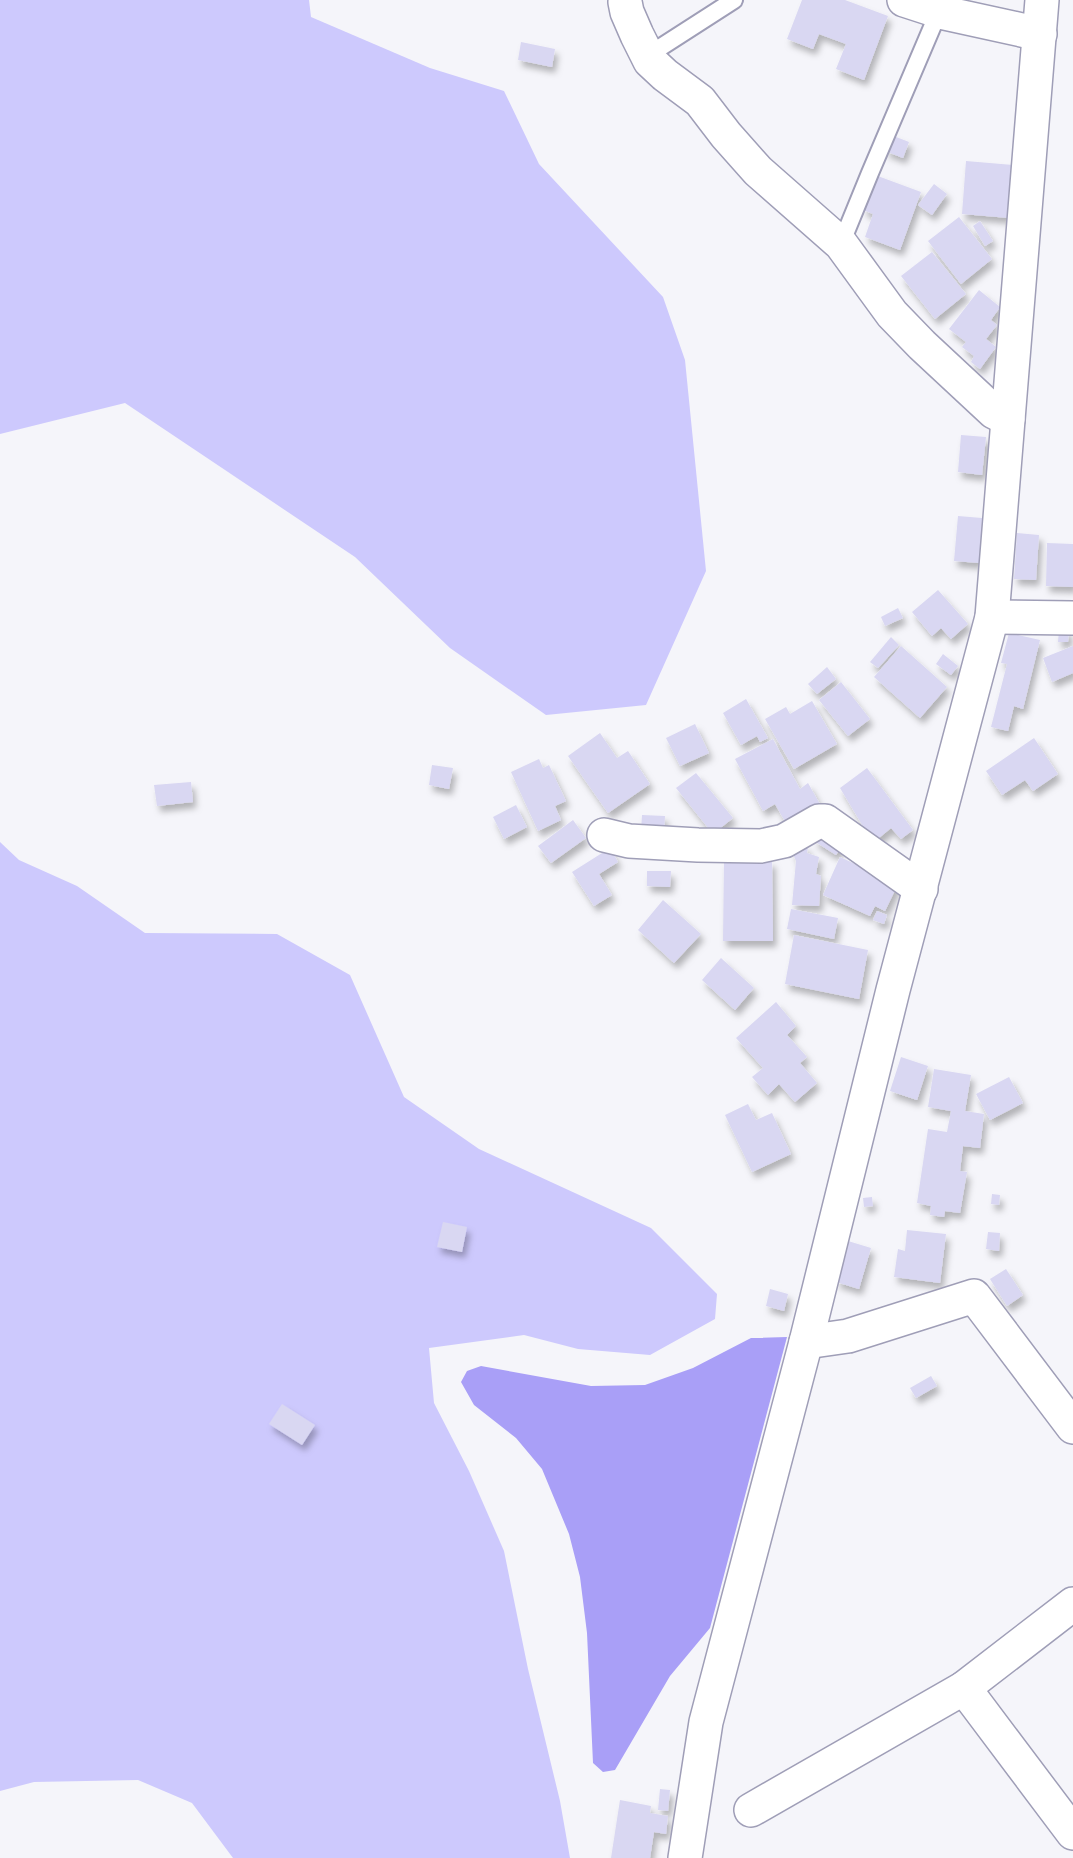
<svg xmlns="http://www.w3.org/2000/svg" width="1073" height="1858" viewBox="0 0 1073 1858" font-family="'Public Sans',sans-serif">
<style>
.green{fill:#cdc9fd}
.water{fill:#a99ff7}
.building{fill:#d9d7f2;filter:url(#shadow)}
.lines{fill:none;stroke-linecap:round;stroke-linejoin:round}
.service-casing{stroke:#9f9eb7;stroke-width:20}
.minor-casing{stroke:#9f9eb7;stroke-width:36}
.service{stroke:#fff;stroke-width:16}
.minor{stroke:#fff;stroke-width:33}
</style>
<defs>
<filter id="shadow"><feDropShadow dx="3.5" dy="6" stdDeviation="3" flood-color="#0004"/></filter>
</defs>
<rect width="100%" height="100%" fill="#f5f5fa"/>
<g class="green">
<polygon points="0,0 309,0 311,17 430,68 504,91 539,164 663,297 685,360 706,571 646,705 546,715 450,648 355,557 125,403 0,434"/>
<polygon points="0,842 19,860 77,886 145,933 277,934 350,975 404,1097 479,1149 651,1228 717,1294 715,1319 650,1355 578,1349 524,1335 429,1348 434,1403 469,1471 504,1551 528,1669 560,1801 570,1858 233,1858 192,1803 138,1780 34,1782 0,1791"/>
</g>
<polygon class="water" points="787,1337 710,1628 670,1676 615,1770 603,1772 593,1763 587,1633 580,1577 569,1534 542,1469 516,1438 474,1405 461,1382 467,1371 481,1366 591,1386 645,1385 693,1368 751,1338"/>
<g class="building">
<polygon points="802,0 845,0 888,16 864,80 836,69 846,44 819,34 813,49 787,39"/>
<polygon points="521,42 555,49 552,67 518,60"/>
<polygon points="891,135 909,142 903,158 885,151"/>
<polygon points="966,161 1013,165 1009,218 962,214"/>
<polygon points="875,175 921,192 900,250 865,237 873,214 863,210"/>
<polygon points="934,184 947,194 932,215 918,205"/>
<polygon points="959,217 992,259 961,284 928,241"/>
<polygon points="980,221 993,241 985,246 973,226"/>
<polygon points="932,252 966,294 935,319 901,276"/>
<polygon points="979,290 1000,307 991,320 997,325 986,339 996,347 980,369 971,362 974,356 962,347 966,342 949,329"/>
<polygon points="961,435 986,437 982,475 958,472"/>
<polygon points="958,516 982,518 979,563 954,561"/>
<polygon points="1017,533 1039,535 1036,580 1014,579"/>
<polygon points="1047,543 1073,544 1073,587 1046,586"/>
<polygon points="938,590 968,624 951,639 941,628 932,636 912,612"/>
<polygon points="898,608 903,618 885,626 881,617"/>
<polygon points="1059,630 1069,630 1068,642 1058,642"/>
<polygon points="1009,633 1040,640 1023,709 1014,706 1008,731 991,727 1007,664 1001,663"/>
<polygon points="891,637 899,645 878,668 870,662"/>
<polygon points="901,646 947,687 920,718 874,677"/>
<polygon points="1073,646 1073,673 1052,682 1043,658"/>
<polygon points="943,654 958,666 951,675 936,664"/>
<polygon points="827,667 836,679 817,694 808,684"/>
<polygon points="841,682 870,719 848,736 819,700"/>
<polygon points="746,699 768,738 760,742 757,736 741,745 723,713"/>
<polygon points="812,701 837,744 794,769 765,719 786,707 790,714"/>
<polygon points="695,724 709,753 680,766 666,738"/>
<polygon points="600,733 617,758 628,751 650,784 608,813 568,756"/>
<polygon points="1034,738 1058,774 1033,791 1025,780 1002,795 986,771"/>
<polygon points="773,739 800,789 808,783 821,806 787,825 775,804 763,811 735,759"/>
<polygon points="539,759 543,768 549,765 566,801 555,806 561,820 538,831 511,772"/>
<polygon points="432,765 453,768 449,789 429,785"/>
<polygon points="867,768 913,830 901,839 891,828 873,843 840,788"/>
<polygon points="696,773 733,818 713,834 676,788"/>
<polygon points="191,782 193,802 157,806 154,785"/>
<polygon points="516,805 527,827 504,839 493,817"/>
<polygon points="642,815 665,816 664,833 641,832"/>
<polygon points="573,820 586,838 551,863 538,846"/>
<polygon points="821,830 843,844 836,855 814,841"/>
<polygon points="793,845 808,847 807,853 819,857 816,874 821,876 819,906 792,905 796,861 793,854"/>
<polygon points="610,848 618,862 599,874 612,895 594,906 572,872"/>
<polygon points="840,857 898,884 885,911 875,906 870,916 823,895"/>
<polygon points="724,860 772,861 773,941 723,941"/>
<polygon points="647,871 671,871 670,887 647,886"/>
<polygon points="663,900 701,934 674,963 638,930"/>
<polygon points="791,909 838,918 834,939 787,929"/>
<polygon points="877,911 887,915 884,924 873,920"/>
<polygon points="794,935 868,950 859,999 785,984"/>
<polygon points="721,958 754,988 735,1010 702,980"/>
<polygon points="776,1002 796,1026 787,1035 807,1057 800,1063 817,1083 795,1102 779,1084 768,1095 752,1077 763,1068 736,1038"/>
<polygon points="901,1057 928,1066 917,1100 890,1091"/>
<polygon points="934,1069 971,1075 965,1111 984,1114 980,1148 963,1146 960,1171 967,1172 960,1213 945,1211 944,1217 930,1215 931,1206 917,1203 928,1129 947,1132 951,1111 928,1107"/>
<polygon points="1009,1077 1023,1103 990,1120 976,1094"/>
<polygon points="748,1104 756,1120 772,1113 791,1154 752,1172 725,1115"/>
<polygon points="992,1194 1000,1195 999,1205 991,1204"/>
<polygon points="872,1197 873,1206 864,1207 863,1198"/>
<polygon points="443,1222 467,1227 462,1252 437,1247"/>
<polygon points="907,1230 946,1234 940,1283 894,1277 898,1249 905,1251"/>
<polygon points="988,1232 1000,1233 999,1251 986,1249"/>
<polygon points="848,1241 871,1248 859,1289 836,1282"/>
<polygon points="1006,1269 1023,1295 1007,1306 990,1279"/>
<polygon points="770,1289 788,1294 784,1311 766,1306"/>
<polygon points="931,1376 937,1386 916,1398 910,1388"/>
<polygon points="282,1404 315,1425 302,1445 269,1424"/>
<polygon points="660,1789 670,1790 668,1811 658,1810"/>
<polygon points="620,1800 651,1806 650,1813 668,1816 666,1834 654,1832 650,1858 611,1858"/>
</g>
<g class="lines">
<defs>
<g id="service">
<polyline points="647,56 734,0"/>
<polyline points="841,244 870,173 939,11"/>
</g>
<g id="minor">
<polyline points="904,0 944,13 1040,34"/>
<polyline points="625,2 627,12 637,35 650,61 665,75 700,101 726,135 758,171 841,244 892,314 922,345 994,412 1008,419"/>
<polyline points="992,617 1073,618"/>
<polyline points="604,835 629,841 698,845 761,846 784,841 819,821 825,821 921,889"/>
<polyline points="806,1342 848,1336 974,1296 1073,1427"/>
<polyline points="1073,1604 964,1688 1073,1833"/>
<polyline points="751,1810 964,1688"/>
<polyline points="685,1858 706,1722 806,1342 893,990 992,617 1042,0"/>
</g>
</defs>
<use href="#service" class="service-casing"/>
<use href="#minor" class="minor-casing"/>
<use href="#service" class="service"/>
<use href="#minor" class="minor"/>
</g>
</svg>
